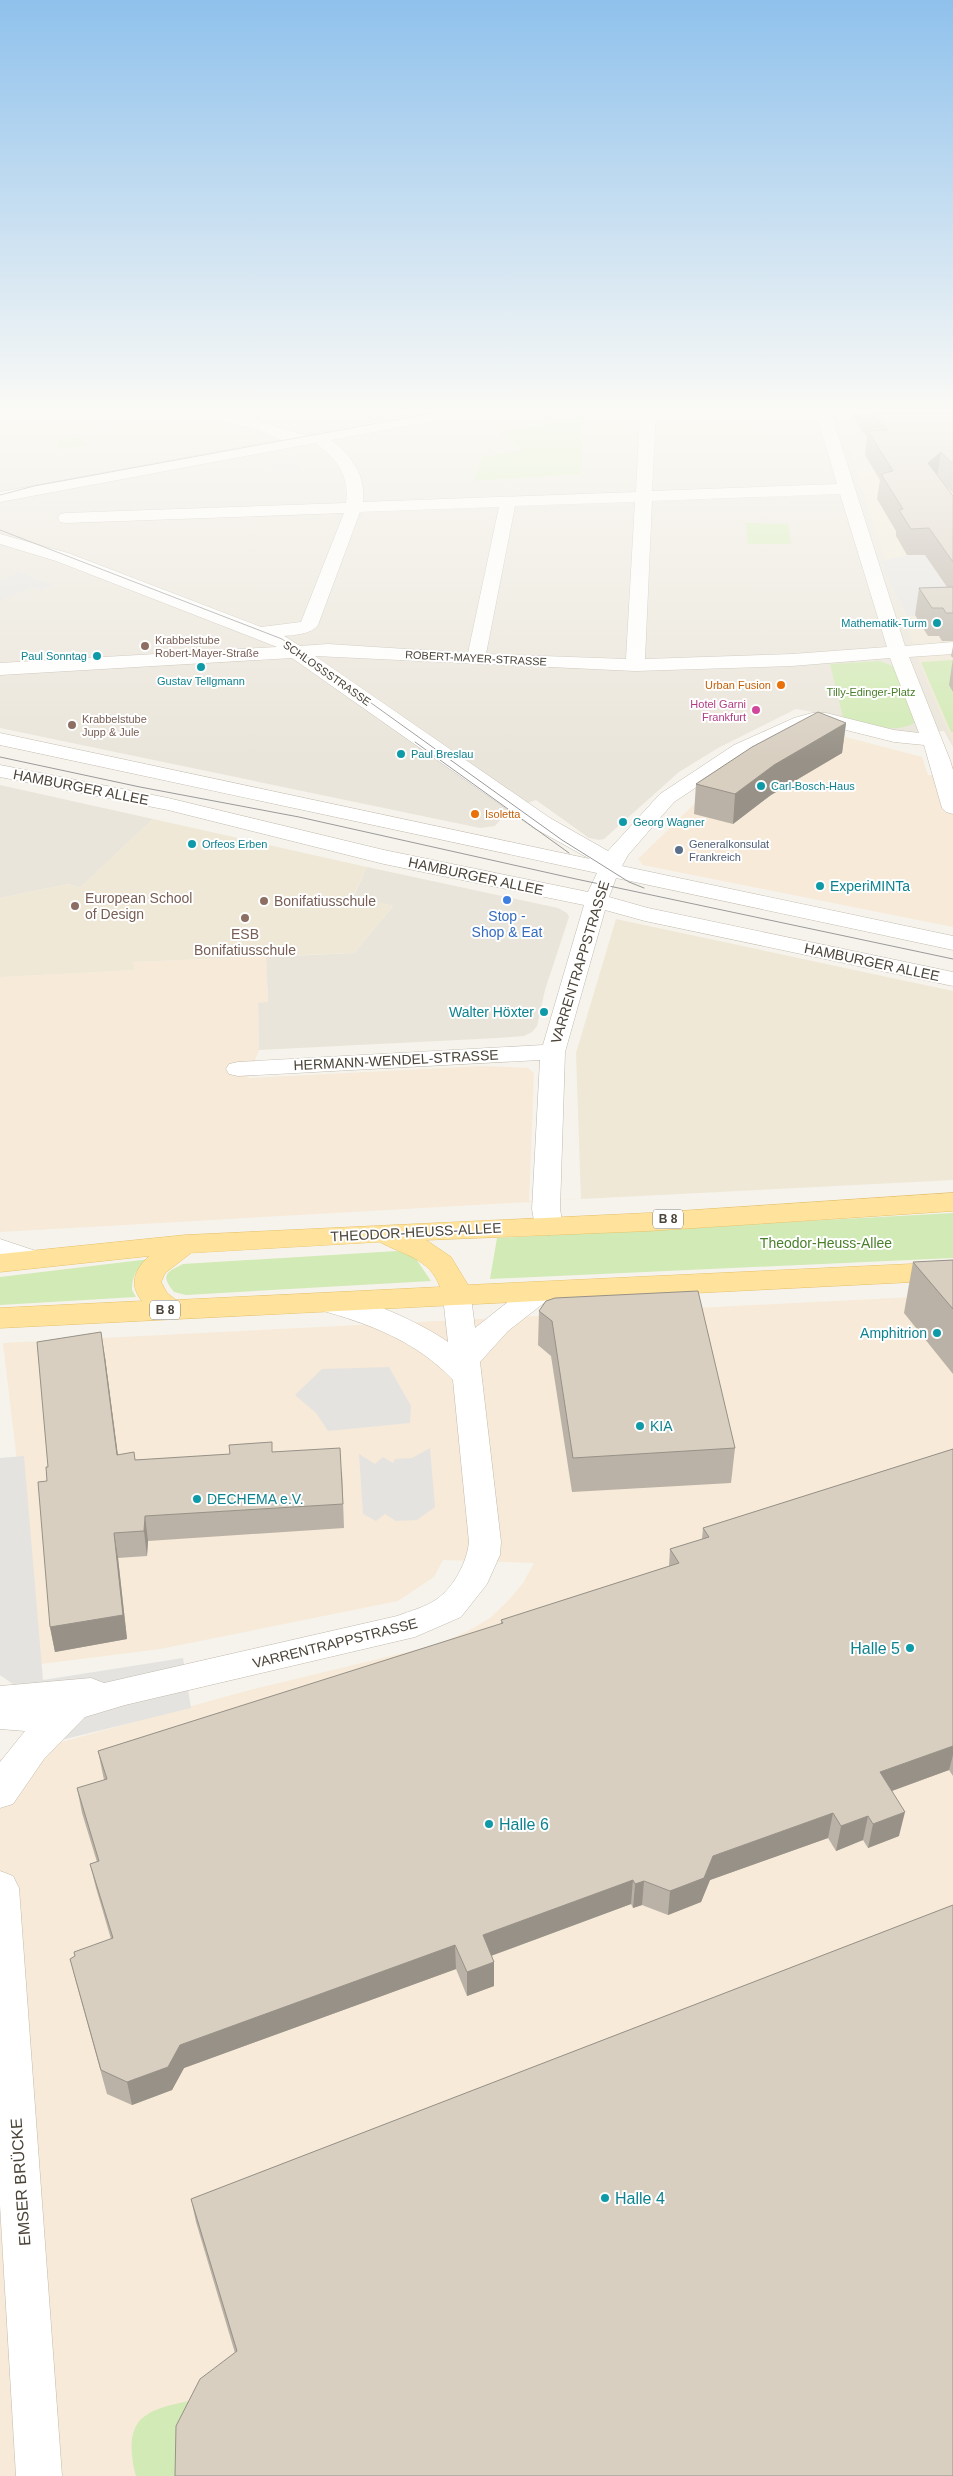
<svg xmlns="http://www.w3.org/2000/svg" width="953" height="2476" viewBox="0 0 953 2476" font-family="Helvetica,sans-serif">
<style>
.residential{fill:#eae5da}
.commercial{fill:#f7ead8}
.education{fill:#efe8d6}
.green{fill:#d2eab5}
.parking{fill:#e5e3e0}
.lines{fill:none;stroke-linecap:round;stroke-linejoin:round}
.minor-casing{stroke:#c2bbae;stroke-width:1}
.major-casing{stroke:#e6c16a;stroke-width:1}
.minor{fill:#fff;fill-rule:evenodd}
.major{fill:#ffe39c;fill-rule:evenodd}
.tram{stroke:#9a9a9a;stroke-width:1}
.wall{fill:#bab2a6}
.shaded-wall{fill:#979187}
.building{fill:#d8cfc1;stroke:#979187}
.culture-dot{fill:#0f9aa8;stroke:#fff;stroke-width:2}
.education-dot{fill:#8d6e63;stroke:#fff;stroke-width:2}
.food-dot{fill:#e8710a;stroke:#fff;stroke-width:2}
.hotel-dot{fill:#d1479c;stroke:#fff;stroke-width:2}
.service-dot{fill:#5c6f8a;stroke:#fff;stroke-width:2}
.shop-dot{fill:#3f7fe0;stroke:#fff;stroke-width:2}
.labels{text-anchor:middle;stroke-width:4;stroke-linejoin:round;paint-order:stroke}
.far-culture-label{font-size:11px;fill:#0d838f;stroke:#fff;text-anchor:start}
.far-education-label{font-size:11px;fill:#785e54;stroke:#fff;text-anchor:start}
.far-street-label{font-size:11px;fill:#4b4439;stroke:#fff}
.far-food-label{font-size:11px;fill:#c56008;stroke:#fff;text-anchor:end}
.far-park-label{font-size:11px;fill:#4a7f2a;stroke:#fff}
.far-hotel-label{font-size:11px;fill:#b23c85;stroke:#fff;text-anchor:end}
.far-service-label{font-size:11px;fill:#4e5e75;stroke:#fff;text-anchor:start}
.shield{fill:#fff;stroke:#817c74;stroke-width:1}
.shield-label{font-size:12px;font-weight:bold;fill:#4b4439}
.street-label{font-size:14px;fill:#4b4439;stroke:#fff}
.culture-label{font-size:14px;fill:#0d838f;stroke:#fff;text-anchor:start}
.education-label{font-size:14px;fill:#785e54;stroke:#fff;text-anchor:start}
.shop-label{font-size:14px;fill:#366cbe;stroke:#fff}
.park-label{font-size:14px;fill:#4a7f2a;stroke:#fff}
.near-culture-label{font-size:16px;fill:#0d838f;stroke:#fff;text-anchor:start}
.near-street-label{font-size:16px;fill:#4b4439;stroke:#fff}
</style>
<rect width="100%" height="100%" fill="#f6f3ec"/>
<g class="residential">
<polygon points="0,413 953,413 953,747 944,731 893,733 841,717 796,709 718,748 679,772 604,839 599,840 589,838 536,800 498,814 500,820 495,826 480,828 0,728"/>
<polygon points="0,785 153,819 80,888 69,884 0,898"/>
<polygon points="367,867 558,908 567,913 569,917 545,990 537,1026 532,1032 524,1036 498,1038 259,1050 258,1002 268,1002 266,957 354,953 393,906 353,897"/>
</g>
<g class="commercial">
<polygon points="812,728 922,757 928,775 953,775 953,927 643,865 638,859 724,775"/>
<polygon points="266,957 268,1002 258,1003 259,1050 248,1078 484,1066 528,1068 534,1073 529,1201 581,1199 0,1232 0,977 134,970 132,962"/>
<polygon points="953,1295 953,2476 0,2476 0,1759 246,1691 436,1645 468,1631 490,1618 508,1601 523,1583 534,1563 443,1560 434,1577 398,1601 160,1649 41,1664 3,1343"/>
</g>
<g class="education">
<polygon points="905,413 953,413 953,744 919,663 849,448 905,448"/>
<polygon points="153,819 367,867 353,896 393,906 354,953 132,962 135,970 0,977 0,898 69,884 80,888"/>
<polygon points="616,919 953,991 953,1180 581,1199 576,1053"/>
</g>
<g class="green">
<polygon points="584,416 580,474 474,481 482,457 523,450 498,433"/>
<polygon points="73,436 81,437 86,445 60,449 57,442 61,439"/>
<polygon points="746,523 788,524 791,544 748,544"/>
<polygon points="953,660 949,685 953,692 953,732 951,732 921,662"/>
<path d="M880,661L895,667L916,722C893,736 867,723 843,717L830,664Z"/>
<polygon points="953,1213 953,1258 490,1279 497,1238"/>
<path d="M397,1251L414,1256L431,1281L186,1295L174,1292C160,1275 166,1272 183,1264Z"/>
<path d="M150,1259C137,1267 132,1275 132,1290L136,1297L0,1305V1277Z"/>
<path d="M209,2396L180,2476H136C119,2407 155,2410 209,2396Z"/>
</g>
<g class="parking">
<polygon points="61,413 142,413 147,415 97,425 91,418 81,421 78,417 68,419"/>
<polygon points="295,457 300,462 299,473 270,473 269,462"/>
<polygon points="907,555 926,555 953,595 953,614 906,616 881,561"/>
<polygon points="19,572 36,578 34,580 38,582 42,581 54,585 42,591 32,587 0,601 0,581"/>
<polygon points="389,1367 411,1406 410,1423 328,1431 316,1413 295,1395 322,1369"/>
<polygon points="430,1448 435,1507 417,1520 396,1521 385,1514 376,1521 363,1514 359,1454 375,1464 383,1457 393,1463 395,1459 412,1458"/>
<polygon points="24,1456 43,1680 183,1658 191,1708 29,1748 20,1689 0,1675 0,1458"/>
</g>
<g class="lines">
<defs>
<g id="minor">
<path d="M201,413H228L305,435L422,413H456L449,418L331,440C351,455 366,475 363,502L636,492L640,413H656L652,491L837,484L816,413H831L905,646L953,642V654L909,657L950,760L953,770V814L946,812L942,808L924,745L894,742L826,725L808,726L748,753L674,802L628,855L622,866L953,936V950L616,878L609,897L648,908L953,972V986L645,921L605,910L565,1052L560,1209L563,1226L559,1232L549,1235L539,1232L535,1226L532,1209L540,1060L238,1076L229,1074L226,1069L229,1064L238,1062L543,1045L584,905L384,864L168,810L0,777V765L168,798L384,850L588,892L597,873L0,745V733L590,859L534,828L292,658L0,675V663L277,647L56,561L0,544V534L68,553L261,627L301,622L344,513L66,523L60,522L58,518L60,514L66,513L346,503C350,475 336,458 315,443L0,502V492L281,440L259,430L203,416ZM840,494L887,647L792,654L645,659L652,501ZM635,502L626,659L486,654L515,506ZM499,507L468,653L328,644L300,646L284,636C295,635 312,634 318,625L360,512ZM315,656L635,671L792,666L890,658L919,733L894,730L826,713H812L794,718L734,745L660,794L608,851L550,818Z"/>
<polygon points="0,1239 39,1252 43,1259 39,1266 29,1268 0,1258"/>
<path d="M539,1282L549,1285L553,1292L549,1299L508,1331L480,1362L501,1542L500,1555L487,1584L461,1617L415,1637L125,1705L85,1717L44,1759L13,1804L0,1808V1762L25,1731L0,1729V1686L91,1678L104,1683L397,1616C410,1611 426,1607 437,1599C454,1587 467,1562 469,1542L453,1380C416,1341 370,1324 320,1310L316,1303L320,1296C349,1288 423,1324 448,1342L443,1297L447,1290L457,1287L467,1290L471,1297L475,1328L529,1285Z"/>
<polygon points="0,1871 13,1876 19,1888 62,2476 16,2476 0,2205"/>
</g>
<path id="major" d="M953,1193V1211L648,1231L426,1240L451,1257L468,1285L953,1262V1280L0,1328V1308L142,1301C129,1285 134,1270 149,1256L0,1272V1254L185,1235L648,1213ZM380,1242C403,1255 430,1258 440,1287L176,1300L167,1293L161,1282L165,1273L191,1253Z"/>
</defs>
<use href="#minor" class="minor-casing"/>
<use href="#major" class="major-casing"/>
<use href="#minor" class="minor"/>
<use href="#major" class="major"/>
<g class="tram">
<polyline points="0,495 34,486 433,413"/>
<polyline points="0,530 282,639 562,840 629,882 644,888"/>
<polyline points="415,742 569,853"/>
<polyline points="0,757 140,787 299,817 576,879 953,959"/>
</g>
</g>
<g class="wall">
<polygon points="851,413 953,413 953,493 945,485 953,496 953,641 942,641 939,636 928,636 915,615 919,588 947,587 925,555 907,555 896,536 896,531 877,499 880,480 865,455 867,437 862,431"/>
<polygon points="953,646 953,692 949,685 953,658 951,656"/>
<polygon points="846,723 842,753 771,795 733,824 694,814 696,784"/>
<polygon points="953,1260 953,1374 904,1313 913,1262"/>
<polygon points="539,1311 735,1448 731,1483 572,1492 551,1356 538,1345"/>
<polygon points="105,1357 118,1455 135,1460 273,1452 342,1472 344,1528 148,1541 147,1556 118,1558 127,1639 55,1652 50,1627 48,1467"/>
<polygon points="953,1449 953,1776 949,1770 892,1791 899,1836 868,1848 863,1840 836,1851 828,1838 710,1880 701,1902 668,1915 642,1905 633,1908 631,1904 491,1956 494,1962 494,1986 467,1996 456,1969 184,2068 172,2090 132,2105 107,2094 76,1982 70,1959 111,1939 96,1888 90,1864 97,1862 82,1813 77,1788 104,1780 98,1751 501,1624 501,1620 669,1566 670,1549 702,1539 703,1528"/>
<polygon points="953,1905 235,2353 196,2222 191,2199"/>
</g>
<g class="shaded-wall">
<polygon points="941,452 937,477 928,463"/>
<polygon points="846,723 842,753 771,795 733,824 735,794 774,765"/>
<polygon points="101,1332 105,1357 121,1480 117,1455"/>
<polygon points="145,1516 148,1541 147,1556 144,1531"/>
<polygon points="114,1533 118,1558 127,1639 55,1652 50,1627"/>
<polygon points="953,1746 953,1755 949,1770 875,1797 880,1772"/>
<polygon points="905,1812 899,1836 868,1848 873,1824"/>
<polygon points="833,1813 828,1838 710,1880 701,1902 668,1915 670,1891 713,1856"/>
<polygon points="868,1816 863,1840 836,1851 841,1826"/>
<polygon points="633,1880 631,1904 482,1959 483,1935"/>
<polygon points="644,1881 642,1905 633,1908 635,1884"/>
<polygon points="455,1945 456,1969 184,2068 172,2090 132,2105 127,2082 180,2045"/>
<polygon points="494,1962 494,1986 467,1996 467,1972"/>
</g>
<g class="building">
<polygon points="872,413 953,413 953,464 941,452 928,463 953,496 953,562 929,528 911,529 899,510 903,509 881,474 893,471 868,431 888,430"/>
<polygon points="953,587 953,613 946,613 943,608 932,608 919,588"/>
<polygon points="818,712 846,723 774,765 735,794 696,784 752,747"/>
<polygon points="953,1260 953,1309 913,1262"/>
<polygon points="698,1291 735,1448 573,1458 552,1321 539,1311 546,1301 555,1298"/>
<polygon points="101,1332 117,1455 134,1452 135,1460 230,1454 229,1445 272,1442 272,1452 340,1448 343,1504 145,1516 144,1531 114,1533 123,1615 50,1627 38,1482 47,1481 46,1467 48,1467 37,1342"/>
<polygon points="953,1449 953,1746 880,1772 905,1812 873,1824 868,1816 841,1826 833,1813 713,1856 704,1878 670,1891 644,1881 635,1884 633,1880 483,1935 494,1962 467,1972 455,1945 180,2045 168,2067 127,2082 101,2070 70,1959 75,1956 74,1952 113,1938 90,1864 99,1861 77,1788 107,1779 98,1751 503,1623 501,1620 679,1563 670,1549 709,1537 703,1528"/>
<polygon points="953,1905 953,2476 175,2476 176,2426 200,2379 237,2351 191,2199"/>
</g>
<linearGradient id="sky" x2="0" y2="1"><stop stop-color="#8fc1ec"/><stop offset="0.54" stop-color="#fbfaf6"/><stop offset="1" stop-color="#fbfaf6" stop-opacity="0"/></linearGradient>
<rect width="953" height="760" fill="url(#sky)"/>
<g class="culture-dot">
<circle cx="937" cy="623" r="5"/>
<circle cx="97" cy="656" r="5"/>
<circle cx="201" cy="667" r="5"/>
<circle cx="401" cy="754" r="5"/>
<circle cx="761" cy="786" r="5"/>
<circle cx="623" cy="822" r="5"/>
<circle cx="192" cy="844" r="5"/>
<circle cx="820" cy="886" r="5"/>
<circle cx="544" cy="1012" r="5"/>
<circle cx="937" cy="1333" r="5"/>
<circle cx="640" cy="1426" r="5"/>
<circle cx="197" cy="1499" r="5"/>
<circle cx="910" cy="1648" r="5"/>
<circle cx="489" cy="1824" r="5"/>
<circle cx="605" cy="2198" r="5"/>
</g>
<g class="education-dot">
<circle cx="145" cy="646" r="5"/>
<circle cx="72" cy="725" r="5"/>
<circle cx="264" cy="901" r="5"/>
<circle cx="75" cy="906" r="5"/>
<circle cx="245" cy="918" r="5"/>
</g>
<g class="food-dot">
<circle cx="781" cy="685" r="5"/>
<circle cx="475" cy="814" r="5"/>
</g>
<circle class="hotel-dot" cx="756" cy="710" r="5"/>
<circle class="service-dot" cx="679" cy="850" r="5"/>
<circle class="shop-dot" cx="507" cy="900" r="5"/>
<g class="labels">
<g class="far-culture-label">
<text x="927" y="627" text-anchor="end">Mathematik-Turm</text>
<text x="87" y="660" text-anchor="end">Paul Sonntag</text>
<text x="201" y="685" text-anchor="middle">Gustav Tellgmann</text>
<text x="411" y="758">Paul Breslau</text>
<text x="771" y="790">Carl-Bosch-Haus</text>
<text x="633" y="826">Georg Wagner</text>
<text x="202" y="848">Orfeos Erben</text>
</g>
<g class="far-education-label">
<text x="155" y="644">Krabbelstube<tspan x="155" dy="13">Robert-Mayer-Straße</tspan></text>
<text x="82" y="723">Krabbelstube<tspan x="82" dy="13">Jupp &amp; Jule</tspan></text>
</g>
<g class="far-street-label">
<text transform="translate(476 658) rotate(3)" y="4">ROBERT-MAYER-STRASSE</text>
<text transform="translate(327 673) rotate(35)" y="4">SCHLOSSSTRASSE</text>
</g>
<g class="far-food-label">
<text x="771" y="689">Urban Fusion</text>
<text x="485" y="818" text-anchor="start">Isoletta</text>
</g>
<g class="far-park-label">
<text x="871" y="696">Tilly-Edinger-Platz</text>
</g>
<g class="far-hotel-label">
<text x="746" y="708">Hotel Garni<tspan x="746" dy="13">Frankfurt</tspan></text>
</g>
<g class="far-service-label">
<text x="689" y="848">Generalkonsulat<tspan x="689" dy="13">Frankreich</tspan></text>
</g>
<g class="shield">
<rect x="653" y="1209.5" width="30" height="19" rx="4"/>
<rect x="150" y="1300.5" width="30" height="19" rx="4"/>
</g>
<g class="shield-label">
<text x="668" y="1223">B 8</text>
<text x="165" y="1314">B 8</text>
</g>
<g class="street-label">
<text transform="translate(81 787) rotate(11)" y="5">HAMBURGER ALLEE</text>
<text transform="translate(476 876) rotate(12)" y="5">HAMBURGER ALLEE</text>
<text transform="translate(580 962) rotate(-73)" y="5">VARRENTRAPPSTRASSE</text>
<text transform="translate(872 962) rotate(12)" y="5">HAMBURGER ALLEE</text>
<text transform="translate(396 1060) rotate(-3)" y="5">HERMANN-WENDEL-STRASSE</text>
<text transform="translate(416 1232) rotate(-3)" y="5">THEODOR-HEUSS-ALLEE</text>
<text transform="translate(335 1643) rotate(-14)" y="5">VARRENTRAPPSTRASSE</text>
</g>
<g class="culture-label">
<text x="830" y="891">ExperiMINTa</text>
<text x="534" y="1017" text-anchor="end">Walter Höxter</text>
<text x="927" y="1338" text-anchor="end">Amphitrion</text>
<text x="650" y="1431">KIA</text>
<text x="207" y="1504">DECHEMA e.V.</text>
</g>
<g class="education-label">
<text x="85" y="903">European School<tspan x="85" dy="16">of Design</tspan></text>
<text x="274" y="906">Bonifatiusschule</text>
<text x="245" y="939" text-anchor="middle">ESB<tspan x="245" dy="16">Bonifatiusschule</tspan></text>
</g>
<g class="shop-label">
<text x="507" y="921">Stop -<tspan x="507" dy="16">Shop &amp; Eat</tspan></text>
</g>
<g class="park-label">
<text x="826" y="1248">Theodor-Heuss-Allee</text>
</g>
<g class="near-culture-label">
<text x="900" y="1654" text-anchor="end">Halle 5</text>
<text x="499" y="1830">Halle 6</text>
<text x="615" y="2204">Halle 4</text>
</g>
<g class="near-street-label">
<text transform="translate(20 2182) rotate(-94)" y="6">EMSER BRÜCKE</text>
</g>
</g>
</svg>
